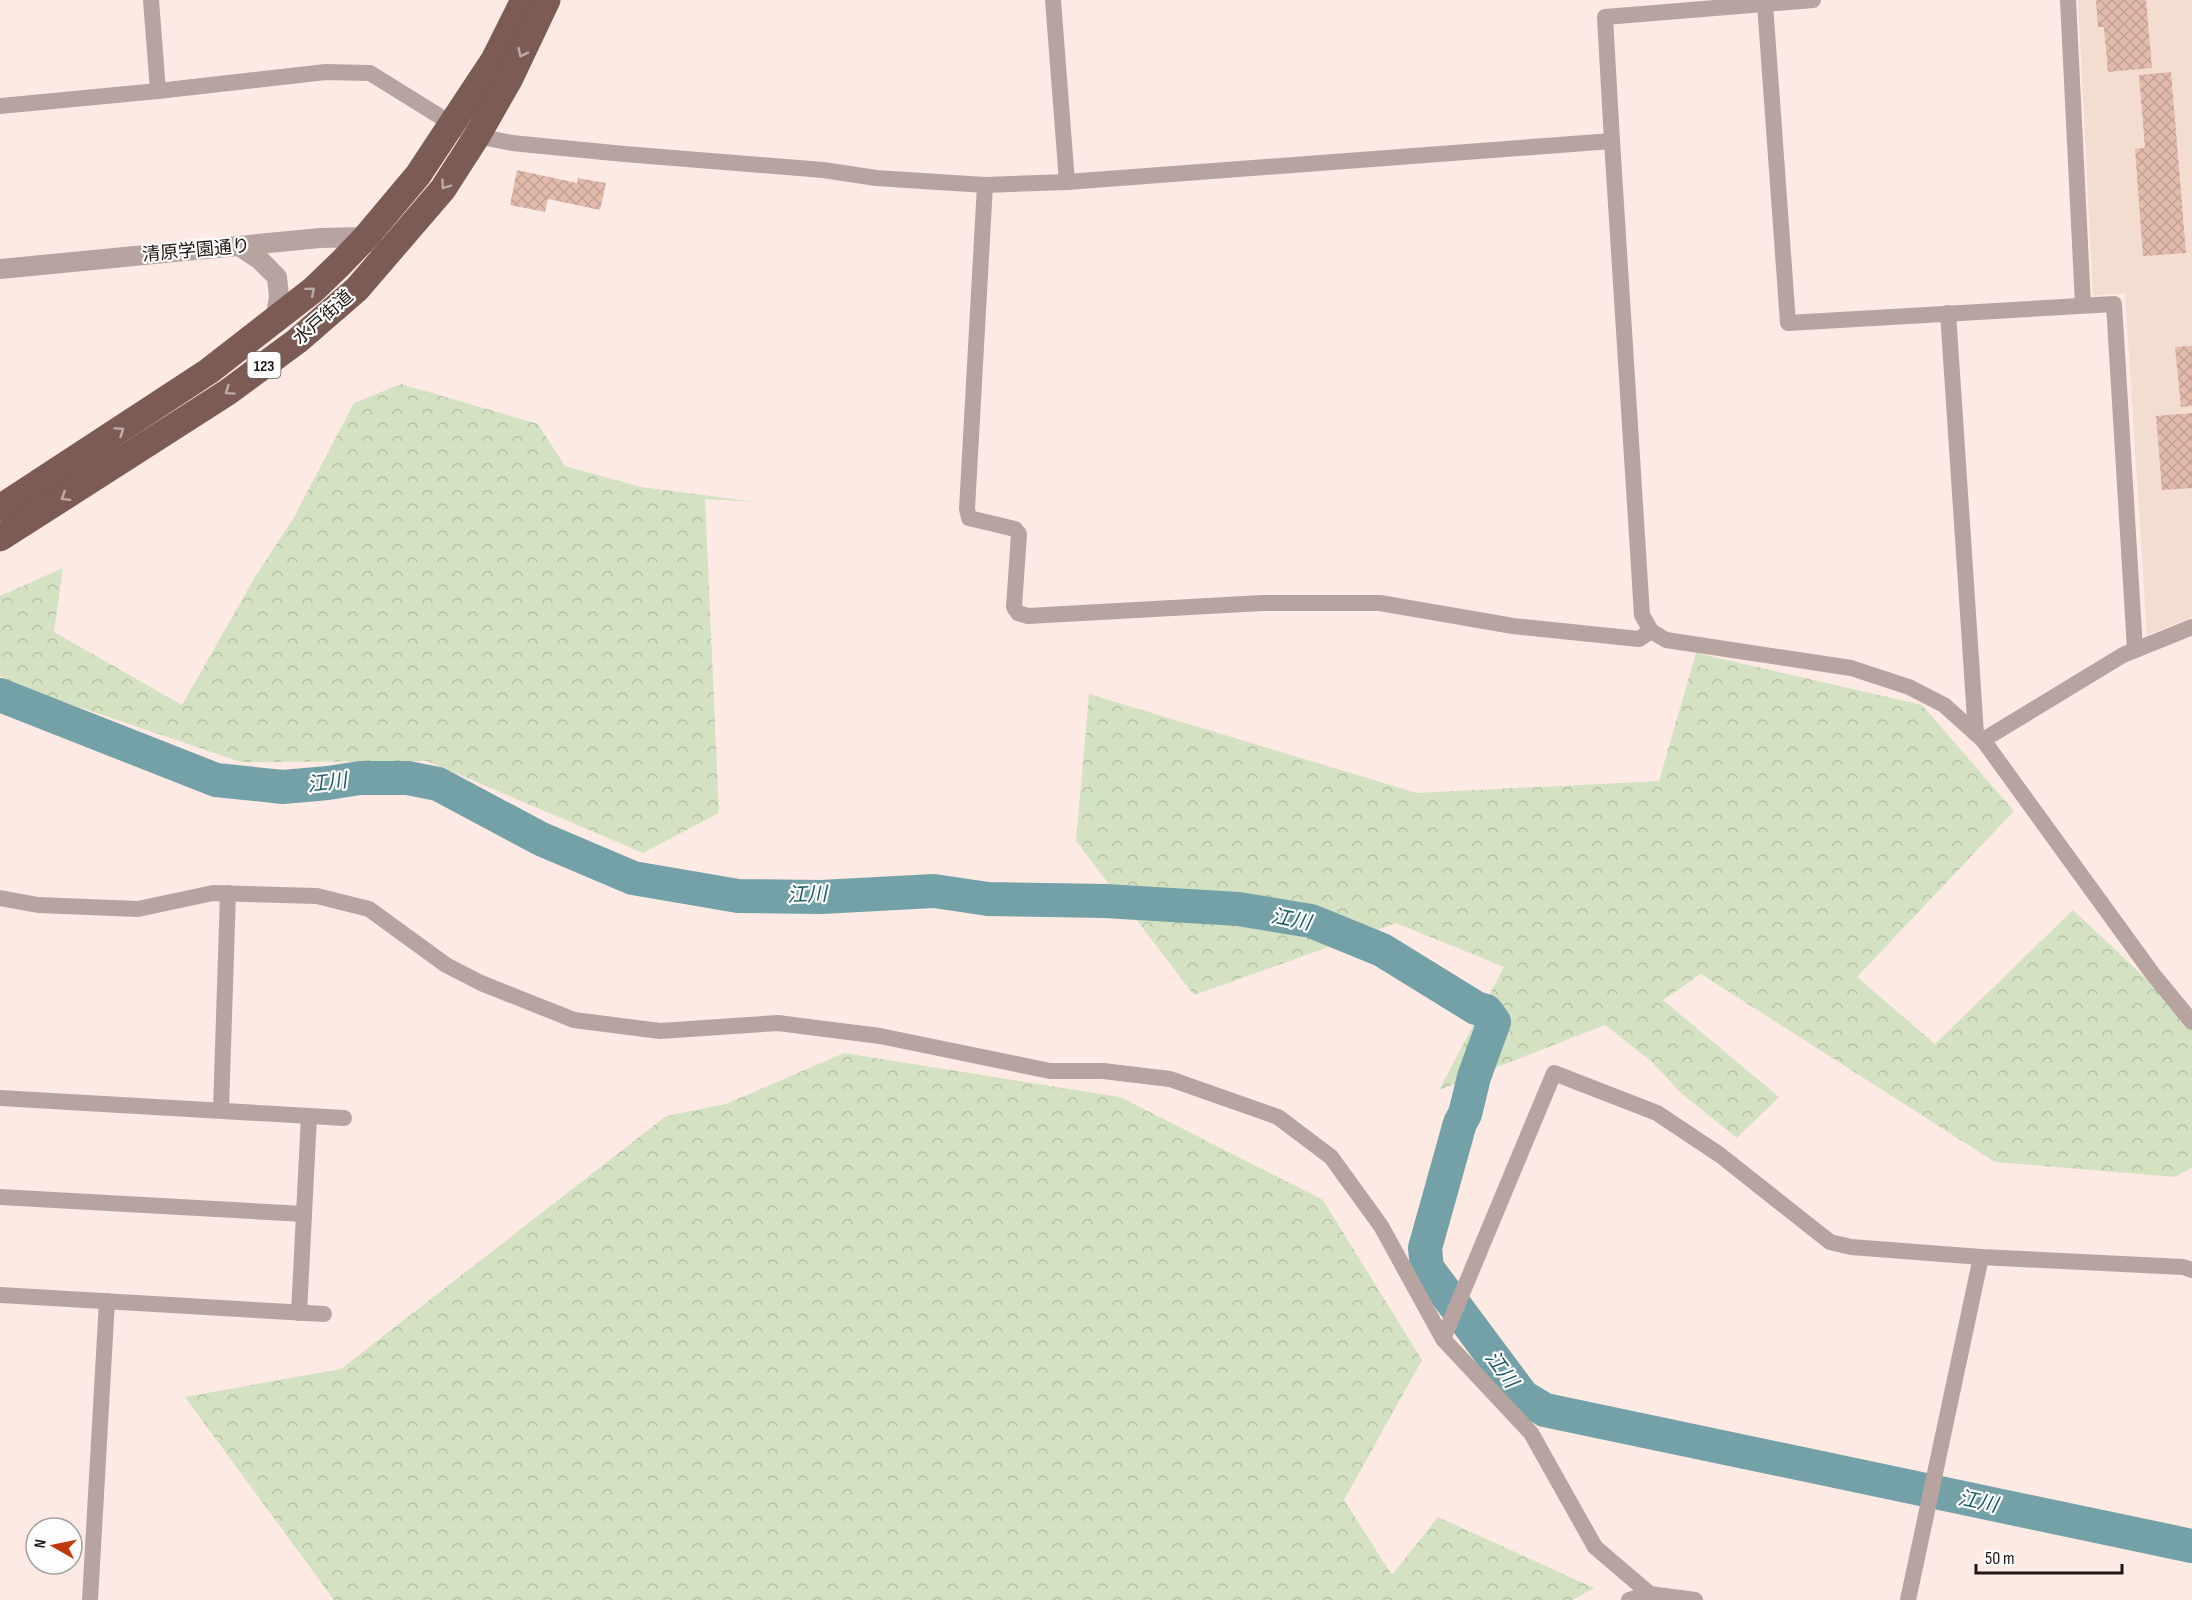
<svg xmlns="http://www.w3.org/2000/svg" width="2192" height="1600" viewBox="0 0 2192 1600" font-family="'Sofia Sans Condensed','Noto Sans JP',sans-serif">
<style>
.education{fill:#f3dcd0}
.forest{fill:url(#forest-crowns)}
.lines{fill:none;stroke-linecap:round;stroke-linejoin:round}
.river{stroke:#73a1a7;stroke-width:34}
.building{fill:url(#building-cross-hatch)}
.minor{stroke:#b7a4a0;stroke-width:16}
.tertiary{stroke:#b7a4a0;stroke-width:20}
.trunk{stroke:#7c5b54;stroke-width:27}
.oneway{stroke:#bcaca8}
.labels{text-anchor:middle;stroke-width:4.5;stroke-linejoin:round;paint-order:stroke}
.shield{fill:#fcfdfc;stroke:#615b59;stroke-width:1.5}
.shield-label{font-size:16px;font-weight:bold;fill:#1f1613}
.street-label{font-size:18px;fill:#1f1613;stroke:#fcfdfc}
.water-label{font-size:20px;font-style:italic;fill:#1a5a62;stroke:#fcfdfc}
</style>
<defs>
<pattern id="forest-crowns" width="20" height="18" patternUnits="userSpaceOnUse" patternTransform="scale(1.5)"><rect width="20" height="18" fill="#d4e2c2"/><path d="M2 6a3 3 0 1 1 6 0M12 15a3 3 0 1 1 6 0" fill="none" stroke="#b6c1a6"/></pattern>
<pattern id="building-cross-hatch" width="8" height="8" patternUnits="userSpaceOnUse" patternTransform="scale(1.5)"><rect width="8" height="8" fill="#e3bbad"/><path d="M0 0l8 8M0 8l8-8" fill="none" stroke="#c2a094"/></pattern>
</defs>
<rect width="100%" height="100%" fill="#feeae4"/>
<polygon class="education" points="2078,0 2192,0 2192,617 2147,635 2125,293 2093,296"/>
<g class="forest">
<polygon points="401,384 538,424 565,466 641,487 757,502 705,499 719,813 643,853 427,761 241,762 23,688 0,676 0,596 63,568 54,632 182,705 255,577 293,519 354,403"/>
<polygon points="1696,653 1922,705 2014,811 1857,977 1935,1044 2073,910 2192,1022 2192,1168 2174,1177 1995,1162 1701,974 1663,1000 1779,1097 1737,1138 1682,1094 1651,1061 1605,1025 1439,1090 1504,967 1396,923 1194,995 1076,841 1089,694 1417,793 1659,781"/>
<polygon points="844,1053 1120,1097 1323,1200 1422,1360 1344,1500 1392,1575 1438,1517 1594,1588 1572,1600 334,1600 185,1397 341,1369 666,1116 726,1104"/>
</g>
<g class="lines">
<polyline class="river" points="0,695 216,780 283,787 328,783 360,778 408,778 438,784 541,839 633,878 738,896 821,897 934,891 988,899 1105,901 1238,909 1311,921 1382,950 1476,1008 1486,1011 1494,1022 1474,1077 1465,1114 1460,1123 1425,1248 1427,1268 1523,1397 1545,1410 2192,1546"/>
</g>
<g class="building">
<polygon points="2096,0 2146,0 2152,68 2108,72 2104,27 2098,27"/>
<polygon points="2171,72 2186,253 2143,256 2135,149 2145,148 2139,75"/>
<polygon points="517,170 577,183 578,178 606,183 600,210 548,199 545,212 510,205"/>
<polygon points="2192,346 2192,406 2181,407 2175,347"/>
<polygon points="2192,413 2192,488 2162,490 2156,416"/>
</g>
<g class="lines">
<g class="minor">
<polyline points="151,0 158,91"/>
<polyline points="1053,0 1067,182"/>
<polyline points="2068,0 2083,305"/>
<polyline points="1765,4 1788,323 2114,304 2135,649"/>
<polyline points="0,106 158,91 326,72 370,73 452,124 477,136 512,143 624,154 823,170 876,178 985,185 1067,182 1612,141 1605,17 1813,0"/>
<polyline points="1612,141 1642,615 1651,631 1666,640 1851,668 1909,687 1944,705 1983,740 2152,973 2192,1022"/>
<polyline points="985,185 967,509 969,518 1015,529 1019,534 1014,607 1018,613 1028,616 1262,603 1380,603 1513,626 1639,639 1651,631"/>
<polyline points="1948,313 1976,734"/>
<polyline points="1983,740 2123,655 2192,627"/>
<polyline points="0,898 38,905 138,909 213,893 317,896 369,909 446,965 481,983 574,1020 660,1031 778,1023 880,1036 1050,1071 1103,1071 1170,1079 1278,1117 1331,1157 1381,1226 1443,1339 1531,1433 1595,1547 1650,1594"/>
<polyline points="0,1098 344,1118"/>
<polyline points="221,1110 228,893"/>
<polyline points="0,1197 304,1214"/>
<polyline points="0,1295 324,1314"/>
<polyline points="299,1313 309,1116"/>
<polyline points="1443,1339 1554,1073 1657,1113 1720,1155 1830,1242 1851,1247 1981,1257 2183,1267 2192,1270"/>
<polyline points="90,1600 107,1301"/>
<polyline points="1629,1600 1650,1594 1695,1600"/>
<polyline points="1908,1600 1981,1257"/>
</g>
<g class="tertiary">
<polyline points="239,246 260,260 277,277 279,297 275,320"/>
<polyline points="0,269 320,238 366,237 372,242"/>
</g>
<g class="trunk">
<polyline points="0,508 209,371 313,290 341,263 366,237 418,175 494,60 524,0"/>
<polyline points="0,538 228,392 297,341 357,289 443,189 477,136 510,78 547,0"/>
</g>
</g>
<defs><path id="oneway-chevron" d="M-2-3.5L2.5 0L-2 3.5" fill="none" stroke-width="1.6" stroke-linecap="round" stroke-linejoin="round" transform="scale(1.5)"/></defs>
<g class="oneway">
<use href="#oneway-chevron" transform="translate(522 53) rotate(116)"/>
<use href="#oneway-chevron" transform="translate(445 185) rotate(125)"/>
<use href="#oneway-chevron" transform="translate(311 291) rotate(-40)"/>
<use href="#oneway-chevron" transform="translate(229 391) rotate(145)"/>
<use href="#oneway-chevron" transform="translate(120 431) rotate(-34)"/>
<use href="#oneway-chevron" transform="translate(65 497) rotate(148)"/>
</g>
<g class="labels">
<rect class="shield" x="247.5" y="352" width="33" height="26" rx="4.5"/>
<g class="shield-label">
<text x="264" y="371">123</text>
</g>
<g class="street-label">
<text transform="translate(196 250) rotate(-5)" y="6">清原学園通り</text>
<text transform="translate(323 317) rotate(-41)" y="6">水戸街道</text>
</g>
<g class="water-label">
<text transform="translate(327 782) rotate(-7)" y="7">江川</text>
<text transform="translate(807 894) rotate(-2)" y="7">江川</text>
<text transform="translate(1291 919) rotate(11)" y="7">江川</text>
<text transform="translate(1502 1369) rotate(54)" y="7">江川</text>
<text transform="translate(1978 1501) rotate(12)" y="7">江川</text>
</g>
</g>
<g transform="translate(54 1546) rotate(279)"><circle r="28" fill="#fcfdfc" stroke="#a4a19f" stroke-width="1.5"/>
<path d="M0-4.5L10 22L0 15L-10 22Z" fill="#c1380e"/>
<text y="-9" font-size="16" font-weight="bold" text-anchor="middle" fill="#1f1613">N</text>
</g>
<path d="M1976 1564v9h146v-9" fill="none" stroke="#1f1613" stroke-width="3"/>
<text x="1985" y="1564" font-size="18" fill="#1f1613" stroke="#fcfdfc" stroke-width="4.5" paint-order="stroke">50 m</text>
</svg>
